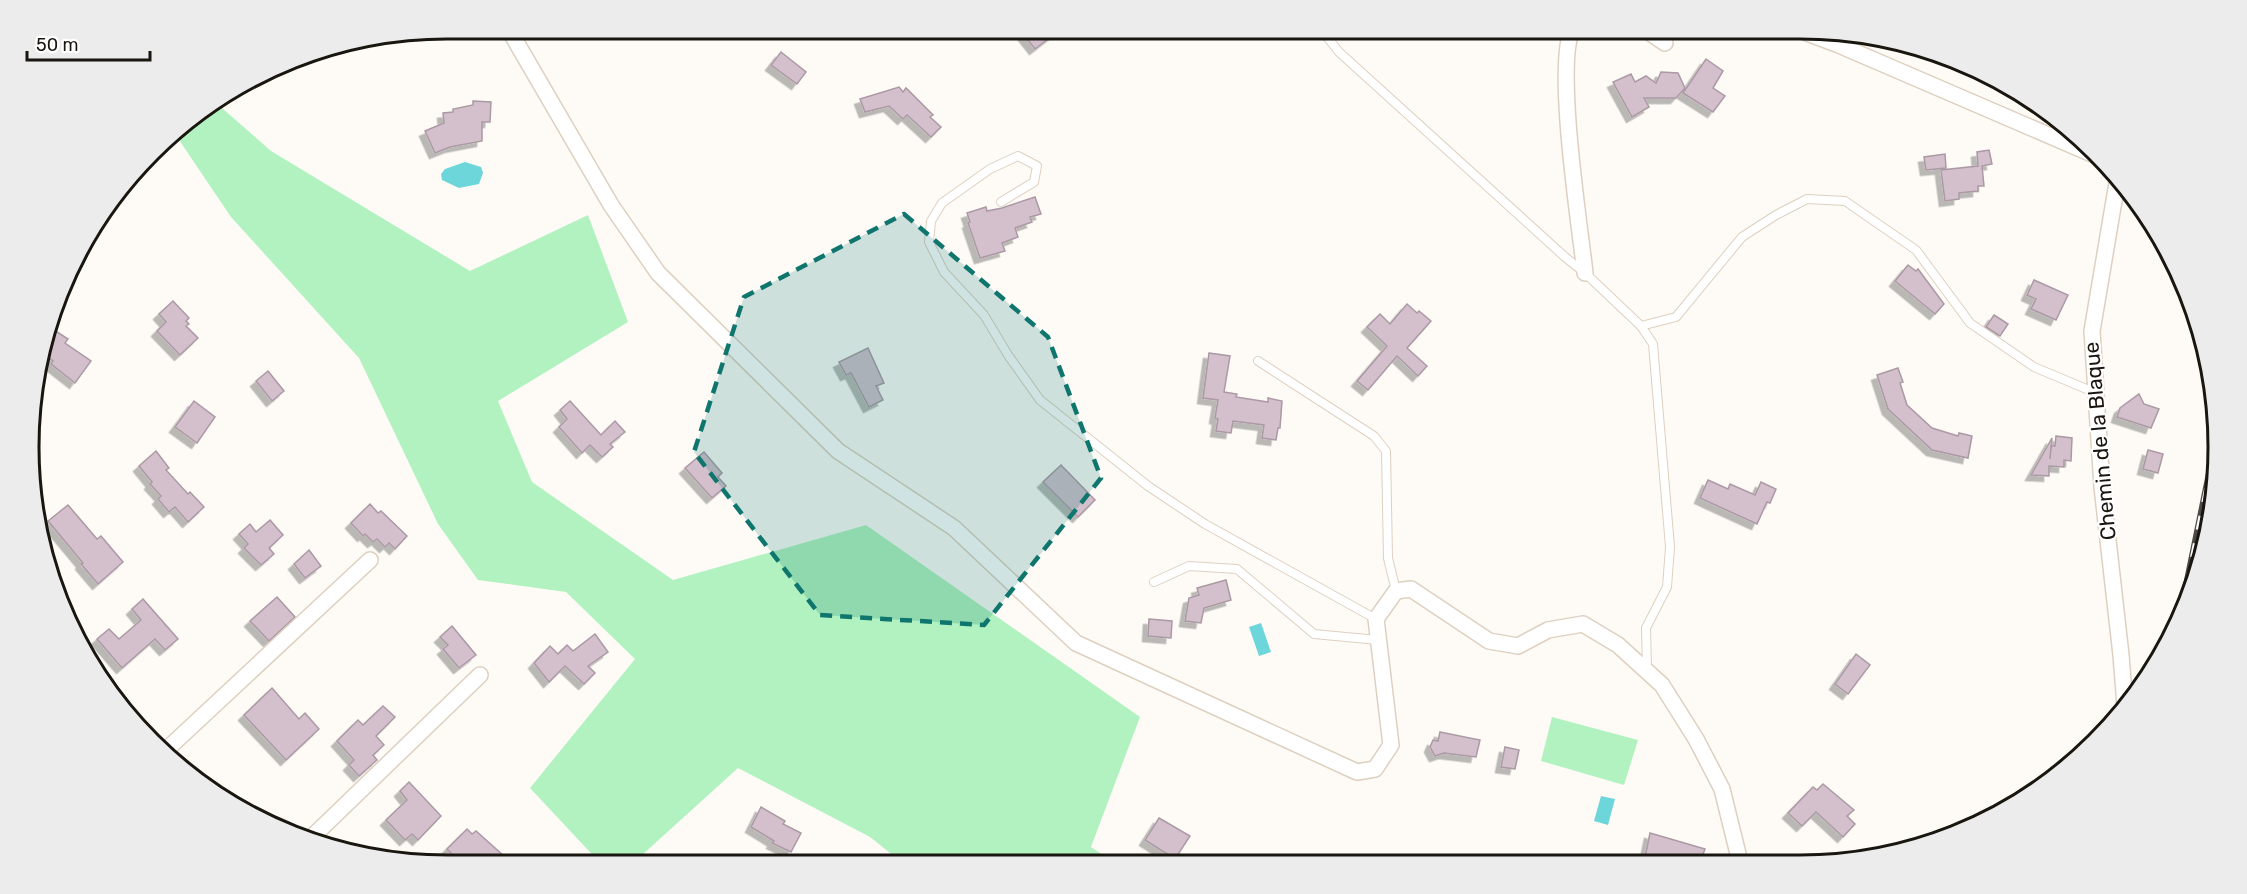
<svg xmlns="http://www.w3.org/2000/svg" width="2247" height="894" viewBox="0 0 2247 894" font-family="Rubik,sans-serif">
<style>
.green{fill:#b1f2c0}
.water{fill:#6dd6da}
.building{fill:#d3c0cc;stroke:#ab99a4;stroke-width:1.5;filter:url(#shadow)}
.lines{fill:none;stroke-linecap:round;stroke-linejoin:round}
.service-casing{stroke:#ded0c0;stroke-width:10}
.minor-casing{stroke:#ded0c0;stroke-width:18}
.service{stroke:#fff;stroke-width:8}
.minor{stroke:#fff;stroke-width:15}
.rail-casing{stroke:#4d4944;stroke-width:7}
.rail{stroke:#fff;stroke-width:4.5;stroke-dasharray:14;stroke-linecap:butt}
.marked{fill:#0f766e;fill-opacity:0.2;stroke:#0f766e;stroke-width:4.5;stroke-dasharray:12 8;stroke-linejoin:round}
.labels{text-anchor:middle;stroke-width:4.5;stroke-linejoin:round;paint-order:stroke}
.street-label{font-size:21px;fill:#19150f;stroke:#fff}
.rim{fill:none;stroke:#19150f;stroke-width:3}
</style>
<defs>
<filter id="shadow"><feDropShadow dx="-5.5" dy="5.5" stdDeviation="0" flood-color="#0004"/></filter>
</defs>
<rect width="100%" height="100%" fill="#fefbf7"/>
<g class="green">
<polygon points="214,101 271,151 470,271 588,215 628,322 498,401 532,482 673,580 866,525 1140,717 1091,847 1116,864 904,864 870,837 738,768 631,865 602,865 530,788 635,659 566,592 478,580 438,524 359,358 231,217 173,131"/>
<polygon points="1552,717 1638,740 1624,785 1541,761"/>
</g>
<g class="water">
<polygon points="465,162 481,167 483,173 479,184 459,188 442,180 441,174 445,169"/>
<polygon points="1261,623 1271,652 1259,656 1249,627"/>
<polygon points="1601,796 1615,799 1608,825 1594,821"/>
</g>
<g class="building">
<polygon points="1032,28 1062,28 1035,49 1024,35"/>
<polygon points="781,52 806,72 797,84 771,65"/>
<polygon points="1706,59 1723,71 1713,88 1725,96 1713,112 1683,93"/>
<polygon points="1661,72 1678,73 1685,88 1676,98 1644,98 1649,107 1632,117 1613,82 1631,74 1635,82 1646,76 1656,83"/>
<polygon points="899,87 903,92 906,88 933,115 930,117 941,127 931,137 907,115 903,119 889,106 865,112 860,99"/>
<polygon points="473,101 491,102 490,122 482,122 482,141 450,147 435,153 425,131 444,123 443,113 453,112 453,109 473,105"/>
<polygon points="1989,150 1992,164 1982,166 1984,186 1978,186 1978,191 1959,193 1959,199 1945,201 1941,170 1978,166 1977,152"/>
<polygon points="1945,154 1946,168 1926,170 1924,157"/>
<polygon points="1035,197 1041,214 1030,217 1032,222 1015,228 1018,237 1002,243 1005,251 980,258 968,223 970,222 967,213 986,207 987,211 1002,208"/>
<polygon points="1908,265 1916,271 1918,269 1944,304 1935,314 1895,281"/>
<polygon points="2034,280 2068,295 2056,320 2031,309 2036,299 2027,295"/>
<polygon points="173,301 189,318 186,321 189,324 186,326 198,338 180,355 157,331 166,322 159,314"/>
<polygon points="1407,304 1417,313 1419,311 1431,321 1407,348 1427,366 1418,376 1397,356 1368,390 1357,381 1387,346 1367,327 1380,314 1390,324"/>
<polygon points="1994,315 2008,324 2000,336 1986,327"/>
<polygon points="48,326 68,339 65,343 91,361 75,383 51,364 53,361 41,352"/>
<polygon points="868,348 884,383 876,386 883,400 869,407 851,373 846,375 839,362"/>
<polygon points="1209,353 1230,356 1224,392 1237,394 1236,397 1268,402 1268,398 1282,401 1280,428 1278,428 1276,440 1262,438 1264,425 1233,421 1231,433 1216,431 1218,419 1215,418 1218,400 1203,398"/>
<polygon points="1898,368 1903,382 1900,383 1907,405 1932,428 1958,436 1959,433 1972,436 1968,458 1932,450 1888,409 1877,375"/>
<polygon points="268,371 284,391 272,401 256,381"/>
<polygon points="2139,394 2144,404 2159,409 2151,428 2117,417 2120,408"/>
<polygon points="194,401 215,417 197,443 175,427"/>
<polygon points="570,401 601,435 615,421 625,432 610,444 613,447 602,457 590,445 582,453 559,427 567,419 560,410"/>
<polygon points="2056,436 2072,438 2071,461 2064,460 2064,467 2049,466 2049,476 2031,475 2052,438 2050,459 2051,446 2055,446"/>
<polygon points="2148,450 2163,454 2158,473 2143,469"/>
<polygon points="156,451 169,468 166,470 188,494 190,492 204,507 188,522 175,507 169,512 158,499 161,496 150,484 152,482 139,466"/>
<polygon points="704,452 722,473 718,477 726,486 712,498 685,468"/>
<polygon points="1061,465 1095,500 1078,517 1043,482"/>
<polygon points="1708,480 1728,489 1730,484 1755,495 1761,482 1776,489 1770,503 1767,502 1757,524 1700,498"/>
<polygon points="370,504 378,513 381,511 407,536 395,549 389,543 385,547 377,539 373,542 365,534 363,536 351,523"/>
<polygon points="68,505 97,539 101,536 123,562 98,584 81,564 83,563 48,521"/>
<polygon points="270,520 283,535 269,548 274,554 261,565 244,548 248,544 239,534 250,524 256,532"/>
<polygon points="309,550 321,566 305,578 294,564"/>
<polygon points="1226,580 1231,600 1204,608 1201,623 1185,621 1189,598 1199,595 1197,588"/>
<polygon points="277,597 295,617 269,641 250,621"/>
<polygon points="143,599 178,639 165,650 155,639 122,668 97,639 109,629 119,639 141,620 132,609"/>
<polygon points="1149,619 1172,621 1171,638 1148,636"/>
<polygon points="452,626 476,655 459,668 443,649 448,645 440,637"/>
<polygon points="595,634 608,652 588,666 595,673 584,684 565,666 549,682 534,663 550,646 558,654 567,645 573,651"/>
<polygon points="1856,654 1870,665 1848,694 1835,684"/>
<polygon points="272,688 299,719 305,713 319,729 286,760 244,715"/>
<polygon points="383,706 395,717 376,736 384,745 373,755 377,760 359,776 349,765 354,760 337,741 358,720 363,725"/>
<polygon points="1440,732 1480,740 1476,757 1444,753 1435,756 1430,747 1433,740 1438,741"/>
<polygon points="1505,747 1519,750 1515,769 1501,767"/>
<polygon points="409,782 441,816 418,840 412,834 405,840 386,820 407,800 400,791"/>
<polygon points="1823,784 1854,810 1847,816 1855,824 1843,837 1816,812 1802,826 1788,813 1813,787 1817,790"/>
<polygon points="761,807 785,821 783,824 801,833 791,852 772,843 774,841 751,827"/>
<polygon points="1159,818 1190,836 1175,859 1145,840"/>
<polygon points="467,829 472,834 476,831 514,865 463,865 447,849"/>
<polygon points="1650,833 1705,849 1700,862 1692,862 1671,856 1670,862 1644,862"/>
</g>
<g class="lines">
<defs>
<g id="service">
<polyline points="1320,28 1339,52 1565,257 1585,273 1641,326 1676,317 1742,237 1776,215 1807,199 1845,201 1916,250 1970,323 2034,367 2096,393"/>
<polyline points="1001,202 1034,182 1037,166 1018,156 990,169 942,203 931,221 929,242 944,272 984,315 1008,355 1040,400 1148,486 1205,524 1376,619"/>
<polyline points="1641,326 1653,344 1670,547 1667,587 1646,628 1647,669"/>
<polyline points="1258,361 1374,436 1386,451 1388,558 1396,591"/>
<polyline points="1154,582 1189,566 1237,569 1314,634 1378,640"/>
</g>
<g id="minor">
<polyline points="508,28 611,205 658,273 838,451 954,528 1076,643 1357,772 1375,769 1391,745 1376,619 1396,591 1411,589 1489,641 1518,646 1548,630 1583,624 1618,645 1662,685 1696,739 1722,789 1740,862"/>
<path d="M1573,28C1554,62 1580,227 1585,273"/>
<polyline points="1643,28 1665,43"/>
<polyline points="1794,28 1839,45 2099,157"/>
<polyline points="2118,177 2092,331 2102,487 2121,655 2125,706"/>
<polyline points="164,752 370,560"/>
<polyline points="308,841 480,675"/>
</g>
</defs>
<use href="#service" class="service-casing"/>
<use href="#minor" class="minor-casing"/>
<use href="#service" class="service"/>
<use href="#minor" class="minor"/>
<defs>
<polyline id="rail" points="2181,612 2217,437"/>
</defs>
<use href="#rail" class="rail-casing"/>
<use href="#rail" class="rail"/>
</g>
<path class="marked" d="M904,214L1048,337L1101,478L984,625L820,615L694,452L744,297Z"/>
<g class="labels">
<g class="street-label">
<text transform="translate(2100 441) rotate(-95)" y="7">Chemin de la Blaque</text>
</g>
</g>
<path d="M0 0H2247V894H0ZM447 39H1800A408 408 0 0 1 2208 447V447A408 408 0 0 1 1800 855H447A408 408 0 0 1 39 447V447A408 408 0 0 1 447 39Z" fill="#edecec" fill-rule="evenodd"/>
<path class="rim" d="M447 39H1800A408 408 0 0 1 2208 447V447A408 408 0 0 1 1800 855H447A408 408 0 0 1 39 447V447A408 408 0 0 1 447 39Z"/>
<path d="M27 51v9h123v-9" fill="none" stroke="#19150f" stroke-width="3"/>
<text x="36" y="51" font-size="18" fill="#19150f" stroke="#ffffff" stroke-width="4.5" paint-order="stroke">50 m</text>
</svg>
